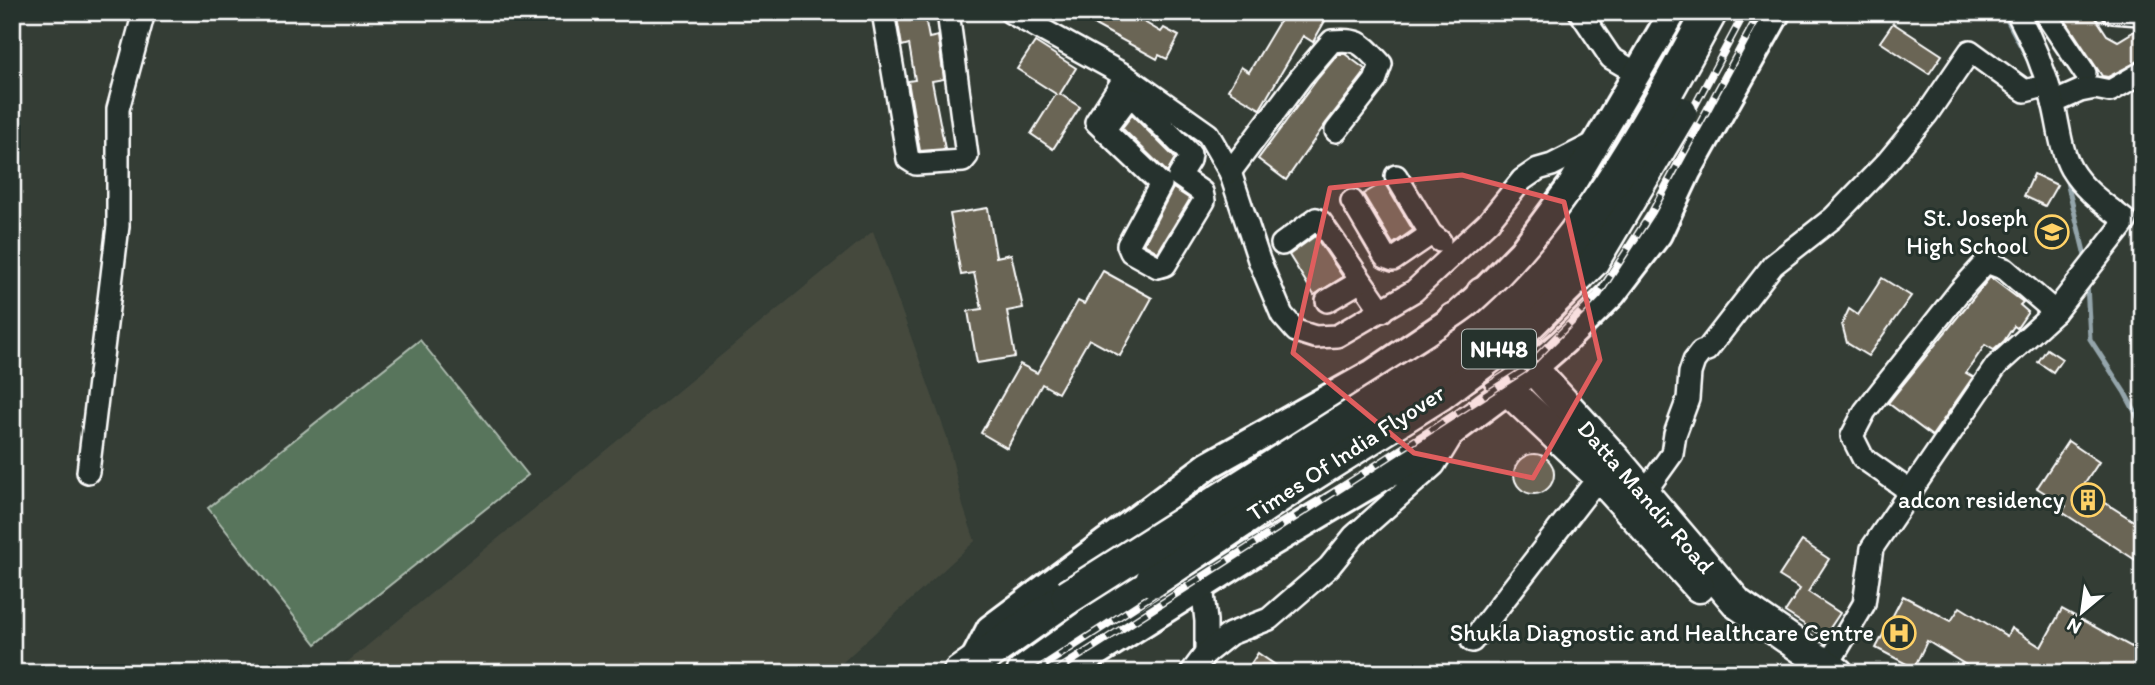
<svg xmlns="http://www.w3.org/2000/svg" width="2155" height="685" viewBox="0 0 2155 685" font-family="Itim,sans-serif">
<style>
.built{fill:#44493e}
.green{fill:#58755c;stroke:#acbaae;stroke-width:2}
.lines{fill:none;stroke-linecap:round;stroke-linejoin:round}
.stream{stroke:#94a5ab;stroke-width:5}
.building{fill:#6b6554;stroke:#fff;stroke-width:2}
.minor-casing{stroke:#fff;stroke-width:26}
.tertiary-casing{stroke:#fff;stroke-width:32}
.secondary-casing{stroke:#fff;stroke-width:35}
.trunk-casing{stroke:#fff;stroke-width:38}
.minor{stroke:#26332d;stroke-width:21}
.tertiary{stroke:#26332d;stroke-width:26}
.secondary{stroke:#26332d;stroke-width:30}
.trunk{stroke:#26332d;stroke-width:33}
.rail-casing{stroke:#fff;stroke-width:8}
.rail{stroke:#26332d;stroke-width:5;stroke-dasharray:16;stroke-linecap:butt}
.trunk-bridge-casing{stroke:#fff;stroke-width:38;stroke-linecap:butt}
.trunk-bridge{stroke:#26332d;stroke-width:33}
.marked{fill:#e05e5e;fill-opacity:0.2;stroke:#e05e5e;stroke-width:5;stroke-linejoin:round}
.labels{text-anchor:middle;stroke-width:6;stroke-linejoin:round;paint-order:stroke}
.shield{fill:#26332d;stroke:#bec2c0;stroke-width:2}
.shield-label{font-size:23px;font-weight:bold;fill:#fff}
.poi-label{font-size:24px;fill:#fff;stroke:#26332d;text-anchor:end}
.street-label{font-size:24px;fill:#fff;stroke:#26332d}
</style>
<rect width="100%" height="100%" fill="#343d35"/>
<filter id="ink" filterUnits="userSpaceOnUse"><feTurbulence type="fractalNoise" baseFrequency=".0143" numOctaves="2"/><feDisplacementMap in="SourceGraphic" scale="14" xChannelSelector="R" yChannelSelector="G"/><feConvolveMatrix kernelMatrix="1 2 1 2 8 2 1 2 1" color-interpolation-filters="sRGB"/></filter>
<g filter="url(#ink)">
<polygon class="built" points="873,231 947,437 963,506 975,541 831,673 334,673"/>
<polygon class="green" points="420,340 528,475 316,644 208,508"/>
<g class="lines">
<g class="stream">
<polyline points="2003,12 2031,65"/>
<polyline points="2066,178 2086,260"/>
<polyline points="2087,284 2090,339 2125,393 2143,427"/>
</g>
</g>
<g class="building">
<polygon points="896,12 924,12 929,38 938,36 944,79 932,81 945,149 920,151 908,81 915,80 909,44 902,46"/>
<polygon points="1071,12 1127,12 1161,32 1164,28 1179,36 1167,59 1159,55 1157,59"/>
<polygon points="1285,12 1330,12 1313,42 1303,36 1260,109 1228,90 1241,67 1249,72"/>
<polygon points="2060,12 2092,12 2107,35 2118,41 2138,29 2143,30 2143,59 2108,77 2102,76"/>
<polygon points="1893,23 1942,55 1929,74 1880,42"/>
<polygon points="1035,42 1076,68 1060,94 1080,107 1053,149 1031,134 1056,94 1017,69"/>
<polygon points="1338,54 1345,54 1365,69 1363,75 1326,123 1286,180 1258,159 1318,78"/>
<polygon points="1132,115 1175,158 1167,172 1122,128"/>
<polygon points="2034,174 2057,185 2045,206 2024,196"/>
<polygon points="1384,182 1413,230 1393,244 1363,194"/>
<polygon points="1173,188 1190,199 1158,252 1144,244"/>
<polygon points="988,208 996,257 1011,254 1023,308 1007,311 1015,357 977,363 968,311 982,309 974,273 961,275 950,214"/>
<polygon points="1315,236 1343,277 1314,295 1289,255"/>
<polygon points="1103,271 1152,298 1120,356 1089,339 1058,393 1042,384 1007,448 981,433 1020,364 1037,373 1078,301 1084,304"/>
<polygon points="1990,277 2023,302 2020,305 2028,312 2017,328 2014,326 2004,341 1994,350 1985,345 1966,373 1973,377 1932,436 1888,403"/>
<polygon points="1882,278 1911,296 1868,356 1847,343 1842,324 1849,309 1858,315"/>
<polygon points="2047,349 2062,359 2053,372 2038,362"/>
<polygon points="2068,441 2099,462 2082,488 2143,527 2143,565 2062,512 2066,506 2037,488"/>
<circle cx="1534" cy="474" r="20"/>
<polygon points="1802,541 1829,559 1808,592 1840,613 1824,637 1785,612 1800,589 1779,576"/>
<polygon points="1903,596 1951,621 1960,607 2007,636 2011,628 2041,647 2062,609 2143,653 2143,673 1979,673 1927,641 1914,668 1876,648"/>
<polygon points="1258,653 1287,673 1245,673"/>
</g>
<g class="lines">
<defs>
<g id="minor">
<polyline points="883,12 908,159 916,164 963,161 967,156 948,12"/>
<polyline points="1010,12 1126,76 1208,134 1230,172 1259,260 1282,315 1296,331 1315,337 1337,336 1414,291 1489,221 1522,180 1538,169 1552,165 1595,143"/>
<polyline points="1580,12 1611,58 1628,68"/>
<polyline points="2044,12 2085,73"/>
<polyline points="2113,12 2139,14 2143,17"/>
<polyline points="2053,103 2080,91 2095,88 2110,91 2143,72"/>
<polyline points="1104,130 1128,98 1136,100 1190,154 1189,160 1179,176 1202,192 1204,201 1165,265 1158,267 1131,252 1128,245 1161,184 1096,122 1126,76"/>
<path d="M1230,172L1301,77L1332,41C1360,38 1362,44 1381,64L1375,81L1336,131"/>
<polyline points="1396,176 1431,234 1440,241"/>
<polyline points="1352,201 1385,257 1393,260 1431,234"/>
<polyline points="1282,244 1316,219 1321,222 1382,311"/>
<polyline points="1327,301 1361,281"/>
<polyline points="88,472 118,226 118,109 144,12"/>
<polyline points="1911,492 1863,458 1852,436 1865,411 1959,292 1986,262 2005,269 2055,312"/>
<polyline points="1644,493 1672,454 1675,434 1688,399 1690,373 1694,361 1701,352 1707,350 1773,265 1833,218 1888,161 1927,114 1970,51 2025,91 2048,85"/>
<polyline points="1202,585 1206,621 1206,653"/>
<polyline points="1472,641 1606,468"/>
<polyline points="1191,673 1206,653 1230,634 1269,619 1329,567 1354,536 1434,465 1453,434"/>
<path d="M1823,673L1864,604L1872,548L1996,366L2055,312L2126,221C2107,206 2084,191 2071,169C2060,149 2059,124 2053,102C2045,71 2032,40 2017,12"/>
</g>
<g id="tertiary">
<polyline points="972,664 990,629 1209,465 1373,373 1453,319 1482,293 1522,252 1571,186 1673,12"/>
<polyline points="1064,673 1259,550 1425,452 1508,390 1563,342 1612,294 1658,234 1687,172 1777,12"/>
</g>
<g id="secondary">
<polyline points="1482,293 1533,369 1614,458 1738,604 1838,673"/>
<polyline points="1453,319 1508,390 1600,477 1699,587"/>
</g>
<g id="trunk">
<polyline points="960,673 1068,597"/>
<polyline points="1024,673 1153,580"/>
</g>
</defs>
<use href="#minor" class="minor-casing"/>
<use href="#tertiary" class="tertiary-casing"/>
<use href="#secondary" class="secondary-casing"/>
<use href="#trunk" class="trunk-casing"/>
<use href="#minor" class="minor"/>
<use href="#tertiary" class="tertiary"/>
<use href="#secondary" class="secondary"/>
<use href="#trunk" class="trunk"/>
<defs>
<g id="rail">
<polyline points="1032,673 1516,360 1588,287 1641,206 1745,12"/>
<polyline points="1053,673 1524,370 1598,295 1652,212 1760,12"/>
</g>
</defs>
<use href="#rail" class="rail-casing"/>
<use href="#rail" class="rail"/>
<defs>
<g id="trunk-bridge">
<polyline points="1153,580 1296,484 1439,394 1515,337 1592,261 1680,113"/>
<path d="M1068,597L1443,359C1460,347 1480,336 1495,322C1590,237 1649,123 1710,12"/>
</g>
</defs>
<use href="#trunk-bridge" class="trunk-bridge-casing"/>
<use href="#trunk-bridge" class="trunk-bridge"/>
</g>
</g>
<path class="marked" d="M1462,175L1564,202L1600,360L1533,478L1414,453L1293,353L1330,188Z"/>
<defs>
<symbol id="school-ring" viewBox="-11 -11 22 22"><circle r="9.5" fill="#26332d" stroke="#ffd166" stroke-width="1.5"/><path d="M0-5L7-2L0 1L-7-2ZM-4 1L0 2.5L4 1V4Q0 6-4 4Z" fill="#ffd166"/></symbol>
<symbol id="building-ring" viewBox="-11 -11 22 22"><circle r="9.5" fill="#26332d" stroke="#ffd166" stroke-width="1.5"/><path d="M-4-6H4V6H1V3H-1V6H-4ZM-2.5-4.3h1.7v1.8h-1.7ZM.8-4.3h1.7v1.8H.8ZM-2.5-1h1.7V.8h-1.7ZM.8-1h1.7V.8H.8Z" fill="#ffd166"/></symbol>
<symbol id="hospital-ring" viewBox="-11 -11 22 22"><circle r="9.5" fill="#26332d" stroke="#ffd166" stroke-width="1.5"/><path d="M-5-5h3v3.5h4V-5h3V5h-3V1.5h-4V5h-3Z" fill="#ffd166"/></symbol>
</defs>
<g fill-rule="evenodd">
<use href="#school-ring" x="2033" y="213" width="38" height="38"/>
<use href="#building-ring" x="2069" y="481" width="38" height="38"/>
<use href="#hospital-ring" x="1880" y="614" width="38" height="38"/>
</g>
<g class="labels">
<rect class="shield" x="1462" y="329.5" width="74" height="39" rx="5"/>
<g class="shield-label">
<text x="1499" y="357">NH48</text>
</g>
<g class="poi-label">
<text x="2028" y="226">St. Joseph<tspan x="2028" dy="28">High School</tspan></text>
<text x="2064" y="508">adcon residency</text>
<text x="1874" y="641">Shukla Diagnostic and Healthcare Centre</text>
</g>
<g class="street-label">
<text transform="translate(1346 453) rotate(-33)" y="8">Times Of India Flyover</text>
<text transform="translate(1646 497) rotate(49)" y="8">Datta Mandir Road</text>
</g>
</g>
<rect width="2155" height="685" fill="none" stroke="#26332d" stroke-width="42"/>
<rect x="21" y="21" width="2113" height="643" fill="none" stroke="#fff" stroke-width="2.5" filter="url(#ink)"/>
<g transform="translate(2082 612) rotate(209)" stroke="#26332d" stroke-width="5" paint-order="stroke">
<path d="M0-5L12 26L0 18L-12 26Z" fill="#ffffff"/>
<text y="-10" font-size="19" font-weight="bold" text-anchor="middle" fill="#ffffff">N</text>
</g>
</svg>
